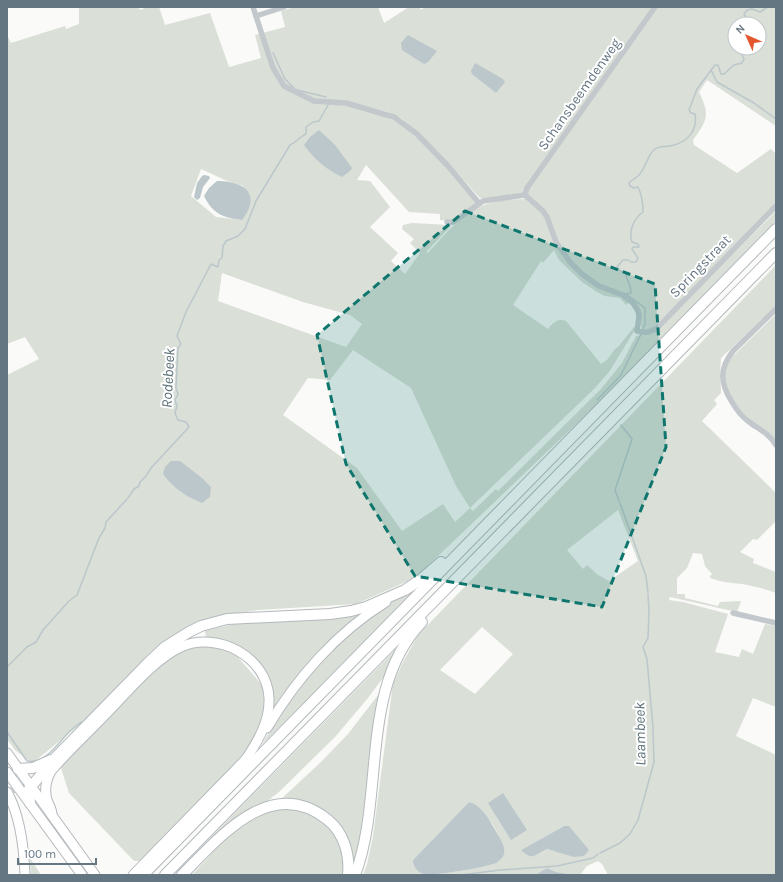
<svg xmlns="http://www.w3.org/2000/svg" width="783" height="882" viewBox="0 0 783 882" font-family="Karla,sans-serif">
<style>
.green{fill:#dadfd7;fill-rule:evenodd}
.water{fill:#bbc7cb}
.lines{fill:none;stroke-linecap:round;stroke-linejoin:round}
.stream{stroke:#bbc7cb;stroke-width:1.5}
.trunk-casing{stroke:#b4b9bd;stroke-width:11}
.motorway-casing{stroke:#b4b9bd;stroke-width:12}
.minor{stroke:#c3c8cc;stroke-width:5.5}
.tertiary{stroke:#c3c8cc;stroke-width:7}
.trunk{stroke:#fff;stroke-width:9}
.motorway{stroke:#fff;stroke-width:10}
.marked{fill:#0f766e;fill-opacity:0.2;stroke:#0f766e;stroke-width:3;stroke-dasharray:8 5;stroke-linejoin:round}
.labels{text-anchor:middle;stroke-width:4;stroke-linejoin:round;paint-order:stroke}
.street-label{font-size:14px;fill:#657683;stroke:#fff}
.water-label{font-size:15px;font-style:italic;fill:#60757c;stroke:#fff}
</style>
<rect width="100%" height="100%" fill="#fafaf8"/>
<g class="green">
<path d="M79,7H138L140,10L148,7H159L165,25L210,13L229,67L261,58L255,35L285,27L281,11L295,7H378L384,23L409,7H419L421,10L425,7H776V126L707,80L699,92C710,115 708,119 693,140L694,145L737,173L771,149L776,154V204L653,328L645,330L641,327L640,321L631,300L626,305L620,298L605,296L597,292L582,282L559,260L554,250L543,263L541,261L513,305L548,329C554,322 557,318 566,321L601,364L607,360L615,349L619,346L634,327L636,328L609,372L594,389L475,503L470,508L473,511L496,489L498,491L600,390L622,363L636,336L653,333L776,211V221L596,405L415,578L356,604L258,610L213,617L178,633L138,665L84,721L35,761H29L15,750L7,739V375L39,359L25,337L7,344V35L11,43L65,26L66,29L79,24ZM735,24H759V48H735ZM346,101L388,112L402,119L436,150L480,198L483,199L524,193V199C512,200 499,200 487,204C465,209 443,237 428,253L426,252L450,227L449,225L412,223L403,225L402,229L414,239L410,243L420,253L405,274L391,261L398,253L370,227L390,207L370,181L357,180L366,165L409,212L440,214V220L452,221L474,205L476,202C452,174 417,128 382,115C368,110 352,107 337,104ZM201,169L227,181L243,186L242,220L216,217L191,196ZM222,273L303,302L350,315L362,324L346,347L218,301ZM353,350L411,388L456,486L470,508L455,522L443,504L402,531L357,468L283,415L308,378L330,380Z"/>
<path d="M776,265V306L721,358L720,372L721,393L714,400L717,404L702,421L776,493V521L757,540L753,539L740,552L754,559L753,563L776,572V593C765,589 753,586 742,584C731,583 721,582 710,578V576L712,574L705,566L702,554L693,553L687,568L677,578V594H685V598L718,606L720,602L741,601L737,612L670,597L669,600L683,602L728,614L715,652L739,657L742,649L753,654L765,624L776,626V707L753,698L736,736L776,755V875H608L602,864L598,861L587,866L580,875H568V874L556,872L547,868L535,875H508L507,874L505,875H431L466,870L494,864L504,854C504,839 484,806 469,802L413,860L421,873L424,875H363L367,864L373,836L393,683L403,662L418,635ZM618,510L638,561L609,581L598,575L587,565L583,569L567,550ZM482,627L513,654L475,694L440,670ZM564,826H569L554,851L547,849L544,850H521Z"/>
<polygon points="776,314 776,442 741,413 726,387 724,375 727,364 732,357"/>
<path d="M419,587L262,745C288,694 336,638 384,606C395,599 407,594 419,587Z"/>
<polygon points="360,613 360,615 323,647 300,672 274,708 274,694 269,683 229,643 206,638 205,631 238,623"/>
<polygon points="404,641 388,671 368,698 335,737 279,792 266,802 248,811 179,875 174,875"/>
<polygon points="195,647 213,647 236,655 256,678 263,687 265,712 253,745 142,861 134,861 69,793 60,765 153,670 174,655"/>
<polygon points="382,690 383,691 356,870 329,818 279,801 321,762 348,734"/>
<path d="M287,809C315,812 337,828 344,856C345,862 344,869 344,875H192C212,854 237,821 265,813C272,810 279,810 287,809Z"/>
<polygon points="30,858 41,875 31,875"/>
</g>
<g class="water">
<polygon points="408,35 437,51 428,62 424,64 402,50 401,43"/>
<polygon points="475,63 503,79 505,82 496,93 472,74 471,71"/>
<path d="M319,130L335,145L352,168L350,171L342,177C327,170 314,159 304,145L310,137Z"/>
<polygon points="204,175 209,176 210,178 203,187 200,198 197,200 194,197 197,183 202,176"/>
<path d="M217,181C244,181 262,194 242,220C223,218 212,213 204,196L209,188Z"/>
<path d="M171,461H180L202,478L211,487L210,497L202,503C187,497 173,488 163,474L165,467Z"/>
<polygon points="503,793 527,830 511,840 488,803"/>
<path d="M469,802C481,805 489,819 494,828C498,835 506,846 504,854C503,857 499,861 496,863C488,867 430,877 423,874C417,872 413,866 413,860Z"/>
<path d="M564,826H569L589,850L584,856L574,857L547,849C534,854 534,862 521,850Z"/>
<polygon points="547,868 556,872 569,874 568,875 535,875"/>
</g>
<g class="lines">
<g class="stream">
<polyline points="746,24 747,19 744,14 747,10 752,9 760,12 768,7"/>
<polyline points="746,48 749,48"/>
<polyline points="273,53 285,79 294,88"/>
<polyline points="711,70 717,82 754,103 776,119"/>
<polyline points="297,90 326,97"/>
<path d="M642,330L645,324V308L626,294L631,293C631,283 627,281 625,272L621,271L617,267L623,260H628L631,262H636L638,258L632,249L633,247H639L638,244L632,242C628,232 634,218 643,212C643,203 642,195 638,187L634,188L630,186L629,183C632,180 636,178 639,175C646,168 647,155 655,149C659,146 665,147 670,146C686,143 698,132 695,114L691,113L689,110L697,89L715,65H718L721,74H724L734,65L742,63L744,59L740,51L743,48"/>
<polyline points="597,400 621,375 641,334"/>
<polyline points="619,501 615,490 632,439 621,425"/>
<polyline points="620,503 646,576 648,593"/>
<path d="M7,667L27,647L36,642L43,630L69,601L77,595L99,538L105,528L106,522L128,498L134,489L139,486L140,482L146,476L151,468L189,427L186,422L178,420L175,413L177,406L175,400L178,394L176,388L178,348L181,344L177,336L186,312L211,264L218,267L219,260L222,258L223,246L226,241L238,236L245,229L256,201L290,145C297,142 299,137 306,134V127L313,122L319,121L328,105"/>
<path d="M7,732L27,761C45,765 58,743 69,732C73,728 77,725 81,722"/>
<polyline points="600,853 620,843 630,834 638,820 654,762 653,728 647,659 643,647 648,638 649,611 648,595"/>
<polyline points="461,875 500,870 557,866 593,858 598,854"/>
</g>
<defs>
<g id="trunk">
<path d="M267,728C296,679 337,632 386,602"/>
<polyline points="7,753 95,875"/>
<polyline points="7,772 82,875"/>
<path d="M7,792C20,815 24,849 25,875"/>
<path d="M52,815C52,809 49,805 47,800C44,789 46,780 51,771C68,751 88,733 106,714C128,692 153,660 181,647C217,631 267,656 269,698C270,721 258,741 246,759"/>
<polyline points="133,875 249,756"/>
</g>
<g id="motorway">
<polyline points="18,769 33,768 51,760"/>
<polyline points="30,803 29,789 56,757 148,663 165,647 189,632 201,626 227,619 330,614 351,611 366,607 405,590 420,580 441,562"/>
<polyline points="143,875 776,229"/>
<polyline points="165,875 776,253"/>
<path d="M182,875C220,837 271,774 328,820C344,833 350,855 348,875"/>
<path d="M355,875C385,796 359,687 422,622"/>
</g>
</defs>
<use href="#trunk" class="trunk-casing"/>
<use href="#motorway" class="motorway-casing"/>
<g class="minor">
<polyline points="253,7 273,68 284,86 314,101 346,103 394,117 417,134 448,166 479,203"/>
<polyline points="256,16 284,7"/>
<path d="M525,195L543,211L547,217L556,242L570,262L582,274L599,286L623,295L633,303L638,311L639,316L637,331C645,333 649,333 657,328L776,206"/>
<polyline points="525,195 527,188 655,7"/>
<polyline points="447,222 453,222 483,201 525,195"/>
<path d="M776,309L733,351C719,369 720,383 732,402C736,409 741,416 748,421C758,429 769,433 776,445"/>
<polyline points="733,613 776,623"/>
</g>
<path class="tertiary" d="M7,795C15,788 22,784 20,772"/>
<use href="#trunk" class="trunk"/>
<use href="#motorway" class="motorway"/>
</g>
<path class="marked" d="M465,211L655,284L666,447L602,607L415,576L346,464L317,335Z"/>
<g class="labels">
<g class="street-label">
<text transform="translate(579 94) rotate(-55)" y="5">Schansbeemdenweg</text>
<text transform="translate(700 266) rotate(-46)" y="5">Springstraat</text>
</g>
<g class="water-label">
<text transform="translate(168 378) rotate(-87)" y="5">Rodebeek</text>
<text transform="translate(640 734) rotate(-91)" y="5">Laambeek</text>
</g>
</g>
<rect width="783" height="882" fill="none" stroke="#657683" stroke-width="16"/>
<g transform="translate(747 36) rotate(315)"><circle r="19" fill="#ffffff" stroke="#c1c8cd"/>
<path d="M0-3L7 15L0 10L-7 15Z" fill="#e4572e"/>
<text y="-6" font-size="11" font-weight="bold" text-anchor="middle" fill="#657683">N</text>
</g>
<path d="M18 858v6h78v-6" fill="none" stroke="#657683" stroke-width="2"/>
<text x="24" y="858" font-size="12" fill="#657683" stroke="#ffffff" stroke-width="3" paint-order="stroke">100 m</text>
</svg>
